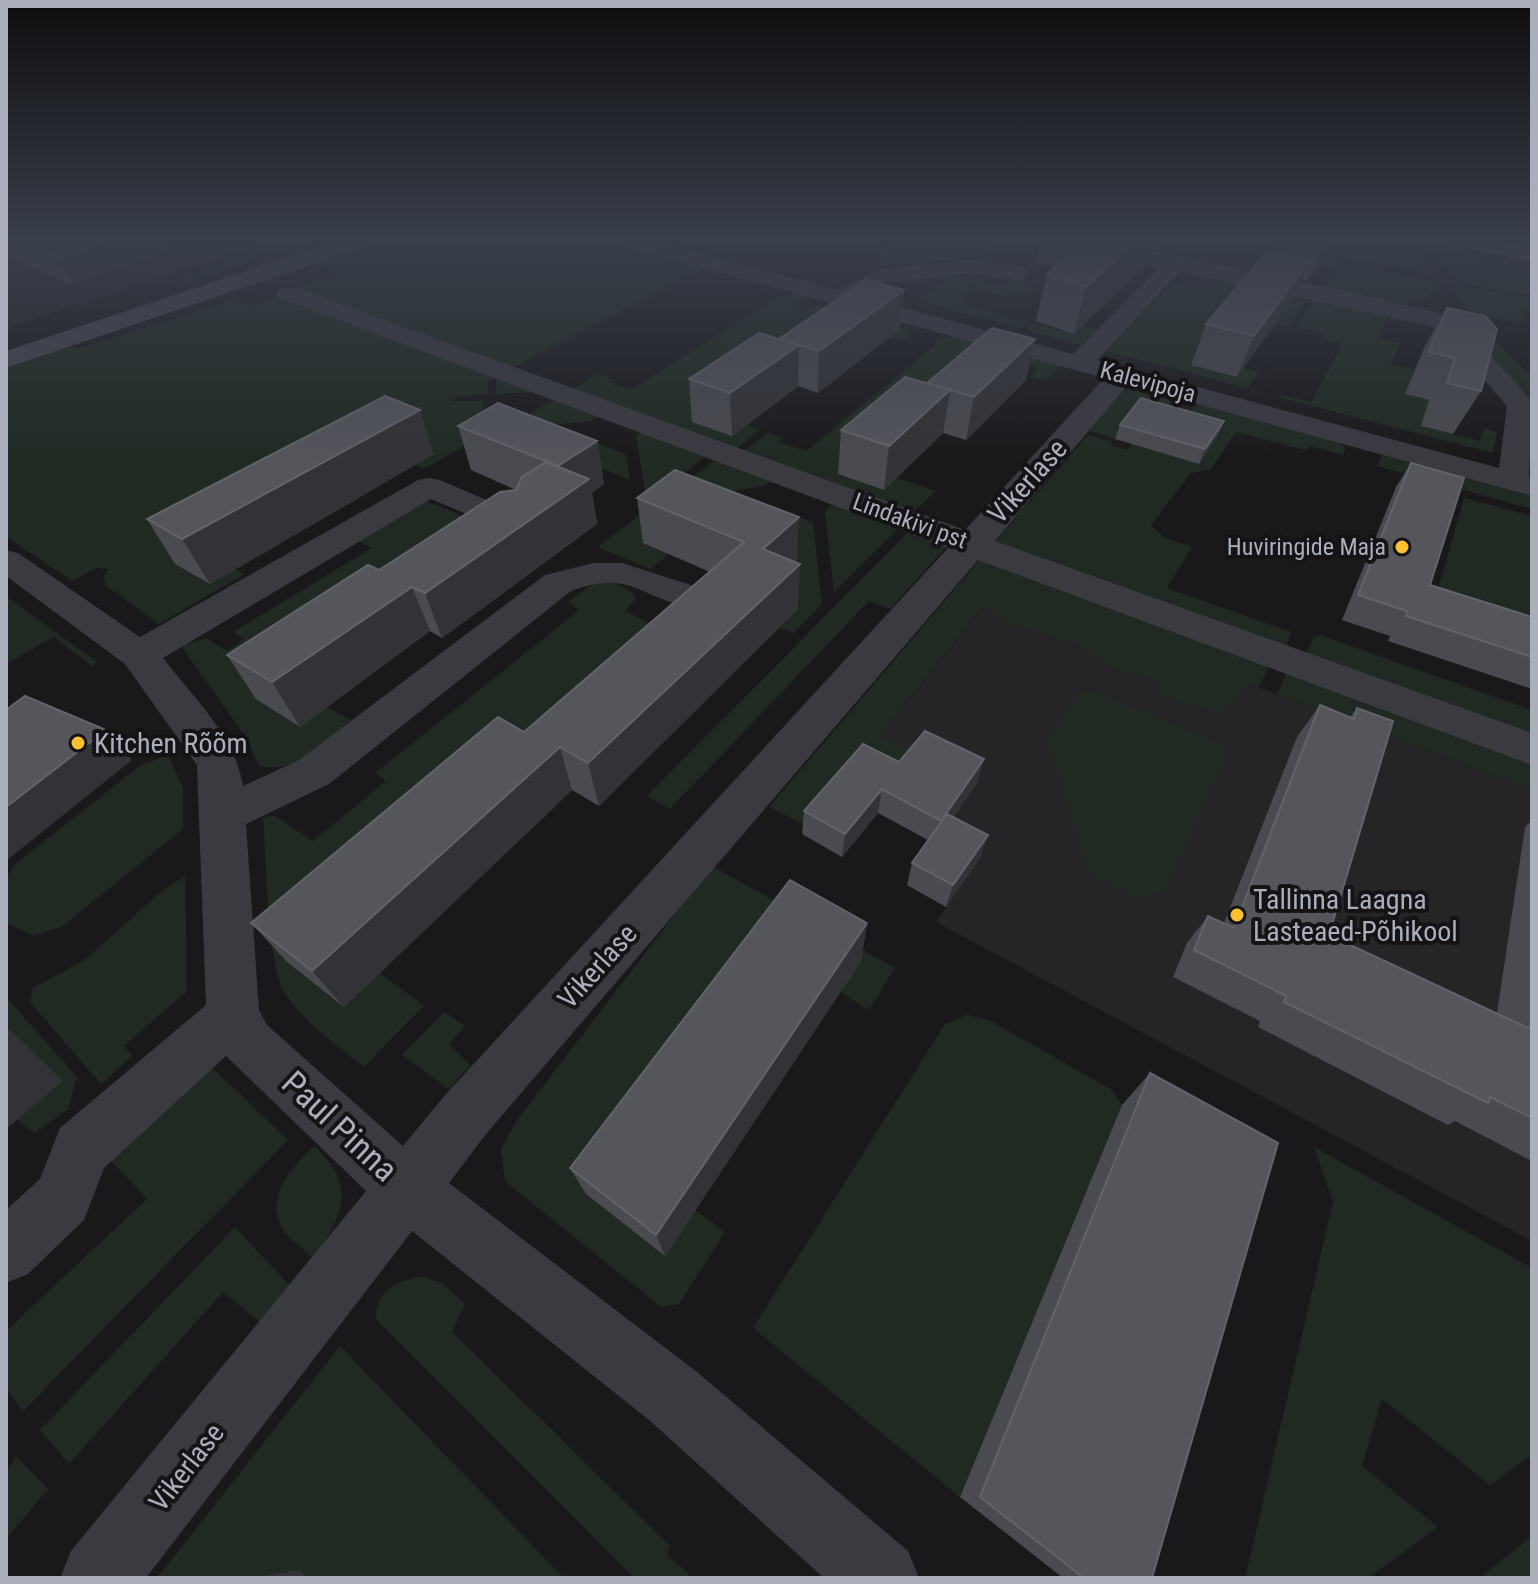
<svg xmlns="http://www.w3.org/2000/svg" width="1538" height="1584" viewBox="0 0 1538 1584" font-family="'Roboto Condensed',sans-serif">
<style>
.built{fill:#252528}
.green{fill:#202a22}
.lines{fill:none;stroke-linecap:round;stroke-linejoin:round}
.street{fill:#3a3a41;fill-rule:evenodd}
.secondary{fill:#474951;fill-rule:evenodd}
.primary{fill:#555760;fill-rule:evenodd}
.wall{fill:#4a4b50}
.shaded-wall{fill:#323336}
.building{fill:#55565c;stroke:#62646b;stroke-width:2}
.poi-dot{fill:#fdc02f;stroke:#141416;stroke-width:3}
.labels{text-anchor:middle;stroke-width:8;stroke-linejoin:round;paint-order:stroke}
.far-street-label{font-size:24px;fill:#abafbc;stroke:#141416}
.far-poi-label{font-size:24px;fill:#abafbc;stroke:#141416;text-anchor:end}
.street-label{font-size:28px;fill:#abafbc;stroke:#141416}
.poi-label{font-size:28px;fill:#abafbc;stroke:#141416;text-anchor:start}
.near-street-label{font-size:34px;fill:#abafbc;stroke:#141416}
</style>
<rect width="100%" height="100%" fill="#19191b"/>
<g class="built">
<polygon points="6,239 279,239 6,328"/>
<polygon points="998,589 1532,790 1532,1241 936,922 980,858 880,736"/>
</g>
<g class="green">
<polygon points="379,239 602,239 704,268 497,376 539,392 496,394 496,377 488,381 487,394 460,396 450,401 483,401 485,434 424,469 415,465 176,564 210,584 235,569 245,574 159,624 105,585 104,576 108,569 97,568 72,581 6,537 6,366 67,344 78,349 232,301 254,305 333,275 321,263"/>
<polygon points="1200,239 1232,239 1436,282 1437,292 1403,304 1326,287 1336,268"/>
<polygon points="1249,239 1352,239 1422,252 1425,253 1426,265 1432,274"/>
<polygon points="250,254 253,258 248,262 166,286 167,282"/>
<polygon points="1442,256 1532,268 1532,295 1455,282 1442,264"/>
<path d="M951,274L1002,286L1017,275L1034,290C1020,303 991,291 973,287L962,297L964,305L1025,321L1026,324L1021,329L918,301Z"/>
<polygon points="1212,280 1306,302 1289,327 1275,324 1280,316 1191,365 1236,377 1243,368 1259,372 1247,388 1106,351 1171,283 1205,288"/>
<path d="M1459,286L1532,299V312L1525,311L1522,322C1498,320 1458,319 1454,287Z"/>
<polygon points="784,293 807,295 791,307 805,311 815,304 901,328 905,326 911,330 910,334 903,341 890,337 863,319 746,425 760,430 732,451 569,391 597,374 612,380 609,383 631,390"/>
<polygon points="1314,299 1429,323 1450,341 1431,336 1433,329 1387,318 1377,337 1400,343 1391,364 1414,370 1405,394 1430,400 1421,426 1480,441 1484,428 1497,432 1493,453 1278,397 1281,395 1311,402 1343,344 1320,338 1323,333 1296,327"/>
<polygon points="1033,323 1074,334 1082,325 1097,329 1081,345 1026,330"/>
<polygon points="941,337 960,337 1060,365 1045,381 1030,377 1038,368 997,357 839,473 883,490 896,478 936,491 910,515 739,454 768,433 782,438 778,442 806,451 937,344 934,340"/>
<polygon points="1478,341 1497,343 1532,377 1532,403"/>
<polygon points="1133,388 1158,391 1172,402 1168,405 1148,399 1115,439 1086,430 1124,391"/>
<polygon points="556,398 601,415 589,421 502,430"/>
<polygon points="1204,405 1335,440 1345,448 1343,455 1310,446 1305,450 1236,432 1211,469 1191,473 1151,525 1163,537 1192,547 1167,588 1291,632 1285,650 993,544 1088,435 1113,442 1111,445 1127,450 1132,444 1199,463 1225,422 1191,411 1194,406"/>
<polygon points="560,429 626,454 630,480 517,434"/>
<polygon points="642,431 708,455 654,495 645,491 636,435"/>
<polygon points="1382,455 1532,495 1532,509 1377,466"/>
<polygon points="717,459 774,479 764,486 669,502 660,499"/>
<polygon points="735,494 813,522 822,604 793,633 779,628 798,609 763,594 797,561 643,542 669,554 650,569 598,547 645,511"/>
<polygon points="1464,498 1532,516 1532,639 1433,607"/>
<polygon points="834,501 901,526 834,592 825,512"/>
<path d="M429,502L512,536L326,707L350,720C324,743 296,775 259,766L246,737L181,646L206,638L227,651L244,639L233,632L372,548L356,540L418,503Z"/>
<polygon points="910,530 949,544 890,609 869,601 670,809 647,796"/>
<polygon points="982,557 1262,661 1268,669 1259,687 1250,684 1221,714 1165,697 1152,678 1118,670 1075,643 1011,624 984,606 880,736 920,755 809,827 769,807"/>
<path d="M602,577L634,593L636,599L625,611L663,630L380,973L424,1006L364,1067C337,1045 306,1024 286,995C267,969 266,855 263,817L275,816L313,841L386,781L375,773L579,610L568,602Z"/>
<polygon points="6,596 97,662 92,666 54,637 6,664"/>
<polygon points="1320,635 1532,710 1532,739 1305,657 1314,637"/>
<polygon points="1289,668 1532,758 1532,790 1277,694"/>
<polygon points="1080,692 1095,692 1230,747 1164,891 1137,897 1090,874 1048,741"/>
<polygon points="168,755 183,788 183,829 61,927 34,936 6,923 6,879 14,865 141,765"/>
<polygon points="712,866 895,968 869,1010 840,992 586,1193 665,1256 695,1210 725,1232 679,1304 661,1307 505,1181 501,1149 517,1120"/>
<polygon points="185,876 187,991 124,1046 132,1056 101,1084 30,1002 33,988 86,959 162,891"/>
<polygon points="6,997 77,1077 68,1109 35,1133 17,1120 6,1036"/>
<polygon points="444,1012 465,1026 449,1044 470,1065 449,1089 402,1055"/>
<polygon points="967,1015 989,1020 1112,1090 1122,1105 960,1497 753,1328 945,1024"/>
<polygon points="202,1058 288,1140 23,1411 6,1388 6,1331 147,1199 99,1148"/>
<path d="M314,1146C357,1185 344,1216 313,1258C304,1249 288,1239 282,1227C264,1196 293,1167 314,1146Z"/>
<polygon points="1314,1147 1532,1268 1532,1455 1490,1485 1382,1399 1362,1466 1438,1527 1368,1578 1245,1578 1333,1202"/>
<polygon points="235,1227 290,1286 261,1323 223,1292 69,1464 40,1430"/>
<path d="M421,1276L442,1283L465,1304L452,1332L670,1546L667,1555L693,1578H634L376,1319C376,1289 395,1283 421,1276Z"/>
<polygon points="340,1346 564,1578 307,1578 300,1570 294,1578 157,1578"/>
<polygon points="16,1456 48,1489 6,1539 6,1471"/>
<polygon points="1532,1536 1532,1578 1480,1578"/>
</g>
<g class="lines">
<path class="street" d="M613,239H649L838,290L876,270L971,259L1025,268L1028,273L1025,278L1017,280L971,273L882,283L861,296L1073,354L1160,267L1138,262L1135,257L1138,252L1146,250L1342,290L1447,315L1465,327L1532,401L1529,477H1532V496L1128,385L995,541L1532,733V765L978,560L486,1134L449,1183L697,1372L908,1551L919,1578H824L649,1420L412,1231L146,1578H60L71,1551L366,1191L226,1056L104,1168L84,1220L28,1274L6,1283V1210L40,1179L60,1128L206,1005L197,765L125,664L6,576V550L18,553L140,637L418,480L429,478L440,480L526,517L531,524L526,531L514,534L431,499L163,658C193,697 235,736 243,786L299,760L545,575L594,563H622L697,587L702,595L697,603C670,610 648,589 622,584C604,581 587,585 571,591L329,784L246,824L259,1010L267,1025L403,1146L446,1094L948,548L280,298L276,293L280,288H296L965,530L1104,378L616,244ZM1180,272L1429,325L1447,337L1507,406L1499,468L1097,360Z"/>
<polygon class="secondary" points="342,239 375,239 372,244 6,368 6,351"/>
<polygon class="primary" points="1435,239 1484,239 1532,247 1532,261 1446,245"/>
</g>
<g class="wall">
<polygon points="6,239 162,239 168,251 71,284 6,254"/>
<polygon points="1042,239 1171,239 1160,250 1149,247 1143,266 1074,334 1036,321 1047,274 1056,267 1037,262"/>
<polygon points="1280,239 1325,239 1319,264 1307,280 1302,279 1293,299 1237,377 1191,365 1206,324 1274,253"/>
<polygon points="904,290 900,329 818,393 798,386 732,436 692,422 689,379 779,339"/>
<polygon points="1447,308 1481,391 1453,434 1421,426 1429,400 1405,394 1424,348"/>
<polygon points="1026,380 966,440 943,433 884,490 838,474 841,430 927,384"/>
<polygon points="1120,425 1218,435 1199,464 1115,439"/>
<polygon points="458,426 597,441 604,484 592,493 597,524 442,638 430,631 300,727 256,699 227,655 379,570 516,490 471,470"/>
<polygon points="434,454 210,584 175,564 147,519"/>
<polygon points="1411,463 1430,585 1532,617 1532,689 1388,641 1390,636 1342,620 1396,487"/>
<polygon points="637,498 797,562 798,609 599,806 572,790 344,1007 286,961 251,923 524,732 710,572 643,543"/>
<polygon points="1320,705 1350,717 1357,708 1329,935 1497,1013 1525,827 1532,820 1532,1161 1455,1121 1448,1125 1258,1027 1260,1021 1173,977 1187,943 1208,916 1224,923 1297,737"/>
<polygon points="984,759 977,783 953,817 988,835 980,858 946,907 907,885 912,863 928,840 878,813 842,857 802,834 804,811 899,762"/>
<polygon points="867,923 861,961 665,1256 586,1194 570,1168"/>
<polygon points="1150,1073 1152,1578 1063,1578 960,1497 1122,1105"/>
</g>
<g class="shaded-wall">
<polygon points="114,239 162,239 168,251 71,284 56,258"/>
<polygon points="883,239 1003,239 1003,242 980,257 880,266"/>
<polygon points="1138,239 1151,239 1143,266 1074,334 1086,287"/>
<polygon points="1163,239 1171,239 1160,250"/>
<polygon points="1325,239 1330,239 1319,264 1307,280"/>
<polygon points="1310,260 1293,299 1237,377 1254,336"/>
<polygon points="904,290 900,329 818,393 819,351"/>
<polygon points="1035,339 1026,380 966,440 974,397"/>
<polygon points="799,345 798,387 732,436 730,393"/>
<polygon points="950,390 943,433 884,490 889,446"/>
<polygon points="420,410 434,454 210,584 182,539"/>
<polygon points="1224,421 1218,435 1199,464 1205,449"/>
<polygon points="597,441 604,484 592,493 597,524 442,638 425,593 558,466"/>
<polygon points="799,517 797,562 763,594 763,549"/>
<polygon points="800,564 798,609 599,806 588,763"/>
<polygon points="412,587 430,631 300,727 272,682"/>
<polygon points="106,730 132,760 6,861 6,807"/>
<polygon points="560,747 572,790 344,1007 312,971"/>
<polygon points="984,759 977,783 935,844 941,821"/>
<polygon points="882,789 878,813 842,857 845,834"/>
<polygon points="988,835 980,858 946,907 953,885"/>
<polygon points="867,923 861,961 665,1256 656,1235"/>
<polygon points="6,1028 11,1031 63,1081 6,1129"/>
<polygon points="300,1570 307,1578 251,1578"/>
</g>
<g class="building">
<polygon points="14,239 114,239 56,258"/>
<polygon points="1088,239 1138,239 1086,287 1047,274"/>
<polygon points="1267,252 1310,260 1254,336 1206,324"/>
<polygon points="866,280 904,290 819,351 779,339"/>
<polygon points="1447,308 1485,316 1497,329 1481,391 1447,383 1455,358 1429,352"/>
<polygon points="992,328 1035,339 974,397 927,383"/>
<polygon points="759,333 799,345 730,393 689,379"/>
<polygon points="905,377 950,390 889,446 841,430"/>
<polygon points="385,396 420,410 182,539 147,519"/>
<polygon points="1141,398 1224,421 1205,449 1120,425"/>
<polygon points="498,403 597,441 558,466 458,426"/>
<polygon points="546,462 589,479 425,593 412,587 272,682 227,655 368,565 379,570 500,492 516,490 522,477"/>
<polygon points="1411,463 1464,478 1430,585 1532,617 1532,657 1406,616 1407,611 1358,595"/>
<polygon points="675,470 799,517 763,549 800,564 588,763 560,747 312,971 251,923 498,717 524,732 744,542 637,498"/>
<polygon points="25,696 106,730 6,807 6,710"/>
<polygon points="1320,705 1354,719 1357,708 1393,721 1329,935 1530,1029 1532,1016 1532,1118 1490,1097 1488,1103 1284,1002 1286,996 1194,950 1208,916 1234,928"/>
<polygon points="925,731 984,759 941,821 882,789 845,834 804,811 863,744 899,762"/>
<polygon points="947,814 988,835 953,885 912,863"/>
<polygon points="790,880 867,923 656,1235 570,1168"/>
<polygon points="1150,1073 1278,1143 1152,1578 1084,1578 980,1497"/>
</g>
<linearGradient id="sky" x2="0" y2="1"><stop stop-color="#0e0e0f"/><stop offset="0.52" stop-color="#383e4a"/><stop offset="1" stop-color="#383e4a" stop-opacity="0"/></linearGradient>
<rect width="1538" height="461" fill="url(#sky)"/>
<g class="poi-dot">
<circle cx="1402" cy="547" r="8"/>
<circle cx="78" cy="743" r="8"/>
<circle cx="1237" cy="915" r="8"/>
</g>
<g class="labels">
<g class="far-street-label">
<text transform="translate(1148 382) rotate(15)" y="8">Kalevipoja</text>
<text transform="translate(910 521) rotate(20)" y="8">Lindakivi pst</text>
</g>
<g class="far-poi-label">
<text x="1386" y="555">Huviringide Maja</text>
</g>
<g class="street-label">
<text transform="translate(1027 481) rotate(-48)" y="10">Vikerlase</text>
<text transform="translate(597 966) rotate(-48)" y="10">Vikerlase</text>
<text transform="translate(186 1467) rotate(-52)" y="10">Vikerlase</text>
</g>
<g class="poi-label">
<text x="94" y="753">Kitchen Rõõm</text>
<text x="1253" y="909">Tallinna Laagna<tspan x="1253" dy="32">Lasteaed-Põhikool</tspan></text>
</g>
<g class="near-street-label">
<text transform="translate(340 1126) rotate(43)" y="12">Paul Pinna</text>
</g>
</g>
<rect width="1538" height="1584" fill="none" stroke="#abafbc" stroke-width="16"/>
</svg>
